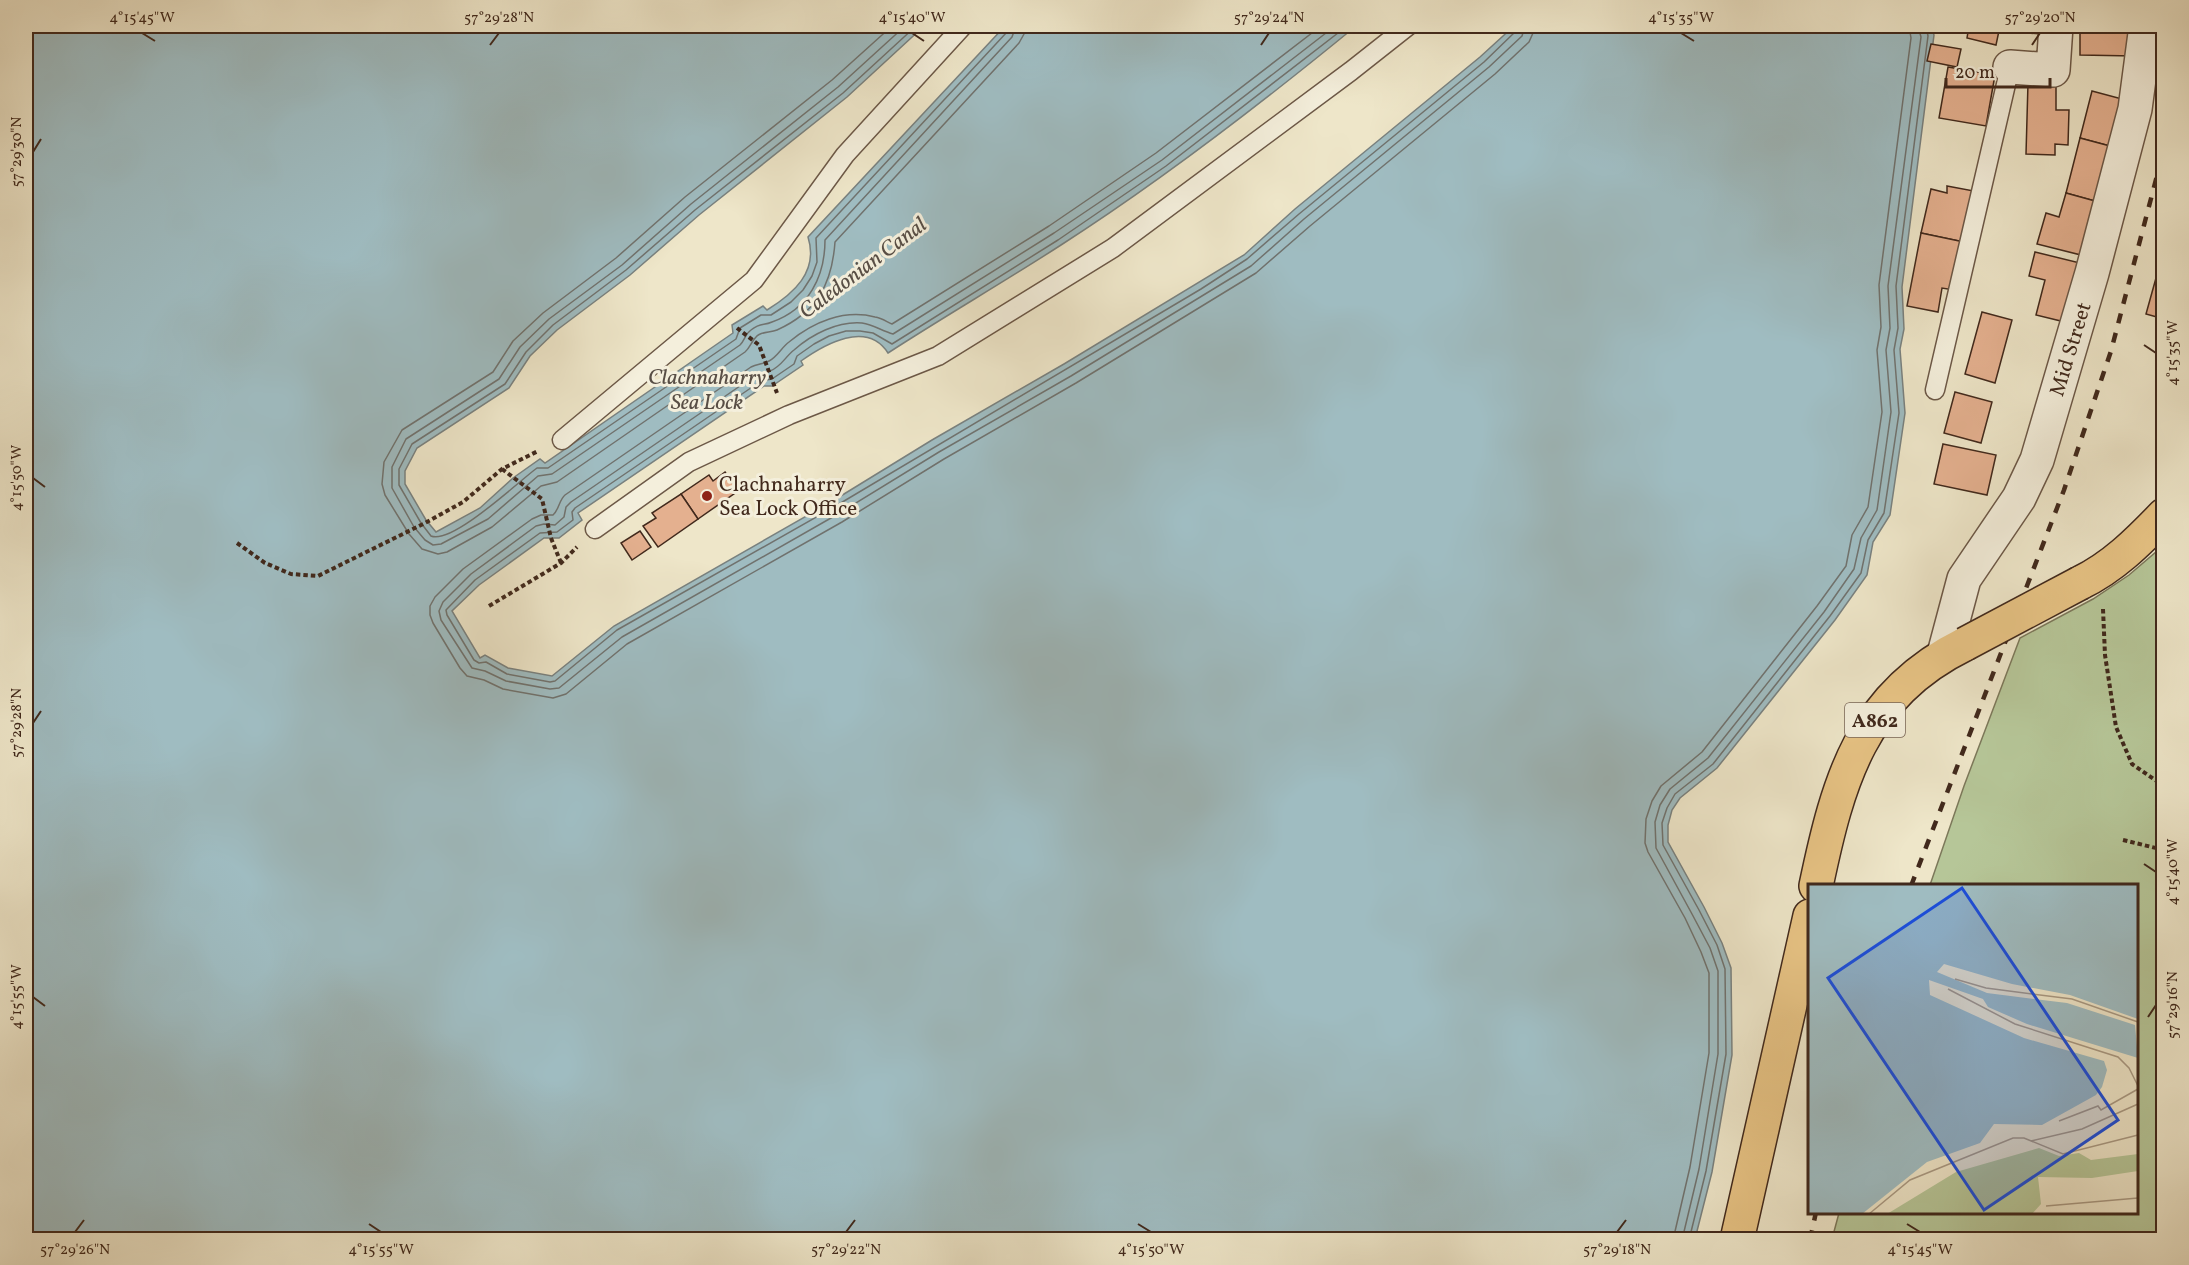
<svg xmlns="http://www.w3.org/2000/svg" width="2189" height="1265" viewBox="0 0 2189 1265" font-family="Vollkorn,serif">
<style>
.green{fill:#b6c698;stroke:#7c785a;stroke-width:1.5}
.water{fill:#9fbcc1;stroke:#79817f;stroke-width:1.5}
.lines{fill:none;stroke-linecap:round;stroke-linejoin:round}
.shore{stroke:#70726e;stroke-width:1.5}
.building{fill:#e4b08f;stroke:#41291c;stroke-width:1.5}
.service-casing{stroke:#6c5847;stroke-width:21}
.minor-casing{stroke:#6c5847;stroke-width:36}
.primary-casing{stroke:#41291c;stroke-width:36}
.path{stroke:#41291c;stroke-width:4;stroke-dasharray:4.5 3;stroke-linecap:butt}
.service{stroke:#f4efdc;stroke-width:18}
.minor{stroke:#f4efdc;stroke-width:33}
.primary{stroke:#e7c384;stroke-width:33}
.rail{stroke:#41291c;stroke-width:4.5;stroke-dasharray:10 10;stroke-linecap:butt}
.primary-bridge-casing{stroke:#41291c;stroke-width:36;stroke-linecap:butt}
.primary-bridge{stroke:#e7c384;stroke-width:33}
.ticks{fill:none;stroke:#41291c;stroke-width:2}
.poi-dot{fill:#8f2418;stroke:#f4efdc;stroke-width:2}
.labels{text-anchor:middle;stroke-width:6;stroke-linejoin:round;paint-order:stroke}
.shield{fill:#f4efdc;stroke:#776456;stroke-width:1.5}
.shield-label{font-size:20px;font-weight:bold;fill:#41291c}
.street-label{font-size:21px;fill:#41291c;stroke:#f4efdc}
.poi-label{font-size:21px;fill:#41291c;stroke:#f4efdc;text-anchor:start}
.water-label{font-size:22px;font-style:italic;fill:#584e45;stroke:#f4efdc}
.inset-road{fill:none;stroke:#a99a84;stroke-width:1.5}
.view{fill:#1d4ed8;fill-opacity:0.15;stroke:#1d4ed8;stroke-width:3}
.inset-edge{fill:none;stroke:#41291c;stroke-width:3}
.neatline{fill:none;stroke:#41291c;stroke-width:2}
.ticks-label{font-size:15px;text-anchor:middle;fill:#41291c}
</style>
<rect width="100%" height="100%" fill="#eee6c9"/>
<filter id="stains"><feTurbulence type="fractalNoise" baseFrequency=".00333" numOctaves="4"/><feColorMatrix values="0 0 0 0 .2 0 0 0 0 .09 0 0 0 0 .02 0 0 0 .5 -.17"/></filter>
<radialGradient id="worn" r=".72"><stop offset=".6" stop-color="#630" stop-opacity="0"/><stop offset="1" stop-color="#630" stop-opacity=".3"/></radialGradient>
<polygon class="green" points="2163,546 2163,1239 1832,1239 1839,1213 2136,1212 2136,886 1930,885 1964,786 2020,638 2093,599 2129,575"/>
<path class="water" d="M26,26H924L847,97L699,215L630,275L557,330L530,356L509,388L417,448L405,471V484L426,520L436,532L480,508L513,478L540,459L545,463L733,333L732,325L763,306L767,310C793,294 819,272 808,237L1005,26H1356C1262,103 1164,179 1061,245C1004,282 945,316 888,353C867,320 825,344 801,361L803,365L772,386H764L578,513L582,520L559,538H544L479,585L452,611L480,658L485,655L508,668L552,676L614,626L831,502L932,440L1064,364L1244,255L1295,209L1480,57L1514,26H1931L1934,35L1902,287L1904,329L1900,349L1905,413L1890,515L1873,542L1867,575L1835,620L1717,768L1680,798L1672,810L1668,825V842L1704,907L1722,943L1731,968L1732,1055L1712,1172L1695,1239H26Z"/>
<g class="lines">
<g class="shore">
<path d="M892,26L832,80L685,197L616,258L543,313L513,341L493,372L402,430L384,462L382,484L385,495L409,534L422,549L438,554L447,552L492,527L541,486L557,482L745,352C750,348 751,342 756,337C761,331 770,333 777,330C817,312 832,284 835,242L1019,43L1024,34L1025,26"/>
<path d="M905,26L838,87L691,204L622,265L549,319L520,347L499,379L406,439L392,467V488L414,527L425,540L433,545L441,544L488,519L538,476L552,474L740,345C745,340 745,334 751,330C761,322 763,326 772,322C809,309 825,276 825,240L1012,37L1016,26"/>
<path d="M916,26L843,93L695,210L626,270L553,325L526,352L505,384L412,444L399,469V485L421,523L431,536C452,545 519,481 537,468H548L736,339L740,328L761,315H771L791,302L803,290L812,276L817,262L816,238L1007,32L1009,26"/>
<path d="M1321,26L1156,153L1049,226L892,324C887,322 882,318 875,317C844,309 813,322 789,342C781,348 778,356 769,361C764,364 757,364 751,367L565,495C559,500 559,510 553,515H541L532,519L463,569L435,597L430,606V615L433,623L460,668L467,676L484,680L503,689L553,698L566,694L627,644L842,522L944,459L1076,383L1256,273L1310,226L1495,74L1529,42L1533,33L1534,26"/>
<path d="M1335,26L1162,160L1054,233L893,334C882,331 874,325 862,323C838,321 812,334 794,350C785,357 781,367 770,371C766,373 761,372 756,375L571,502L566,507L564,517L555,525L544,524L536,526L471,574L443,602L439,611L441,620L472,668L485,671L506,681L550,689L559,688L622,637L838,514L939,452L1071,376L1251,266L1304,219L1489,67L1522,36L1525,26"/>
<polyline points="1347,26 1166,166 1058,240 892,344 873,333 860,331 846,331 829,336 814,344 797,356 794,364 772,379 761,381 575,508 572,512 573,520 557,532 540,533 475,580 446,610 447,615 474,660 479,663 486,662 507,674 550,682 555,681 617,630 834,507 1201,289 1247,259 1299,214 1484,62 1515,32 1517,26"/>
<polyline points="1673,1240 1690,1167 1709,1053 1709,973 1701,952 1685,918 1648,852 1645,843 1646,819 1652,801 1661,786 1702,752 1817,606 1846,566 1852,535 1868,507 1882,412 1877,350 1881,327 1879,285 1911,38 1909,26"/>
<polyline points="1682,1240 1699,1169 1718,1054 1718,971 1710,948 1692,914 1656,848 1655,822 1660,805 1670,789 1708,758 1824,612 1854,569 1861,538 1877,510 1891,412 1886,350 1890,328 1888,286 1921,37 1918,26"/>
<polyline points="1689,1240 1706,1171 1726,1054 1725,969 1717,945 1699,910 1663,845 1662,823 1667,808 1675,794 1713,764 1830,616 1861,573 1868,540 1884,513 1899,413 1894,350 1898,328 1896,286 1928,36 1926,26"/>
</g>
</g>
<g class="building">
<polygon points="1969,26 2000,26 1996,45 1967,38"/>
<polygon points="2013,26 2044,26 2043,34 2013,32"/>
<polygon points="2080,26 2114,26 2114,30 2135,30 2134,56 2080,55"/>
<polygon points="1931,44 1961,49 1957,67 1927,61"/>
<polygon points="1948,67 1995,75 1986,126 1939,118"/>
<polygon points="2028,83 2056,84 2056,110 2069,110 2068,145 2055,144 2055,155 2026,154"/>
<polygon points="2092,91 2122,99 2110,146 2080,138"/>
<polygon points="2080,138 2110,146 2095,201 2066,193"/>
<polygon points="1947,186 1974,191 1964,242 1921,233 1931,189 1947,193"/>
<polygon points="2066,193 2095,201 2081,255 2037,244 2046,213 2059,217"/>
<polygon points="1921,233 1964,242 1954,290 1942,288 1938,312 1907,306"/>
<polygon points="2035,252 2080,263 2065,322 2036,315 2045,280 2029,276"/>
<polygon points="2156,278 2164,280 2164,319 2146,314"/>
<polygon points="1982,312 2012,320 1995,383 1965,374"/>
<polygon points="1955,392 1992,402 1981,443 1944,433"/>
<polygon points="1943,444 1996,455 1987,495 1934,484"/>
<polygon points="725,472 738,491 698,519 681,494 709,475 713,481"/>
<polygon points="681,494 698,519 658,547 643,526 656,518 652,513"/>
<polygon points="640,531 651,547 632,560 621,543"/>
</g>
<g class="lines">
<defs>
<g id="service">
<polyline points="1935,390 2010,67"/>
<polyline points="562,440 754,280 845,155 963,26"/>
<polyline points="595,529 689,462 789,415 938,356 1113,248 1351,71 1408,26"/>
</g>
<g id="minor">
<polyline points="2010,67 2053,70 2056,26"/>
<polyline points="1944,654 1964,579 2019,498 2037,460 2092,273 2135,109 2146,26"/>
</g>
<g id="primary">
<path d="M2080,583C2113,567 2138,542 2164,515"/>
<path d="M1816,886C1838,781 1861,695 1965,644"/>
<polyline points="1737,1240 1810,916"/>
</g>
</defs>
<use href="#service" class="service-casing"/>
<use href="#minor" class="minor-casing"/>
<use href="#primary" class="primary-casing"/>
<g class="path">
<polyline points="737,328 759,345 777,393"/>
<polyline points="502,469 542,499 551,538 561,563"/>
<polyline points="237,543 265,563 291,574 318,576 425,523 463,502 502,469 538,451"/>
<polyline points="489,606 561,563 577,547"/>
<polyline points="2103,609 2105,655 2116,727 2132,764 2164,786"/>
<polyline points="2123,840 2164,850"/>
</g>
<use href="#service" class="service"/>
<use href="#minor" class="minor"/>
<use href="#primary" class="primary"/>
<g class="rail">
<polyline points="1911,886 2064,490 2111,351 2164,149"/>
<polyline points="1810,1240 1816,1212"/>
</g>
<defs>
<polyline id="primary-bridge" points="1965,644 2080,583"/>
</defs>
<use href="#primary-bridge" class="primary-bridge-casing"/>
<use href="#primary-bridge" class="primary-bridge"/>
</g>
<path class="ticks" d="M142,33L155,41M912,33L924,41M1681,33L1694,41M490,45L499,33M1261,45L1269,33M2032,45L2040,33M33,152L41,139M2144,345L2156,353M33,478L45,487M33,723L41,711M2144,864L2156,872M33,997L45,1006M2148,1017L2156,1005M369,1224L381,1232M1138,1224L1151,1232M1907,1224L1920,1232M75,1232L84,1220M846,1232L855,1220M1617,1232L1626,1220"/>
<circle class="poi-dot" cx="707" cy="496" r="6"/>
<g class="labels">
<rect class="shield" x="1845" y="703" width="60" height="34" rx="4.5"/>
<g class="shield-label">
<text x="1875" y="727">A862</text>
</g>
<g class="street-label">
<text transform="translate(2070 349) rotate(-73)" y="7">Mid Street</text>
</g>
<g class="poi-label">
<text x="719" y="491">Clachnaharry<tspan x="719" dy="24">Sea Lock Office</tspan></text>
</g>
<g class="water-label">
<text transform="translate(862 267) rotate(-37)" y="8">Caledonian Canal</text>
<text x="707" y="384">Clachnaharry<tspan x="707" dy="25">Sea Lock</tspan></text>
</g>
</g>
<g transform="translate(1808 884)">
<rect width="330" height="330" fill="#eee6c9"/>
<path d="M231,264L251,272L271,269L283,276L330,270V287L284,294L230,293L233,320L224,330H79L148,288Z" fill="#b6c698"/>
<path d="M0,0H330V135L262,111L204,100L136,80L129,88L179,109L259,119L327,141L330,174L219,140L180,123L175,115L121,96L122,111L216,154L296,177L299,186L294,203L288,211L234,241L186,240L172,259L119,278L54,330H0Z" fill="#9fbcc1"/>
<path class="inset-road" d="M147,95L178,104L264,115L330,138M140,105L207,140L310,173L321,184L330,202M251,237L290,222L293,226L330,205M223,257L274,245L330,220M238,322L330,314M61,330L102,296L205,254H216L255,270L330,251"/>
<path class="view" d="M154,4L310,236L176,326L20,94Z"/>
<rect width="330" height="330" class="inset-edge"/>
</g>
<rect width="2189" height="1265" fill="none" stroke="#eee6c9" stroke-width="66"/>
<path d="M1946 78v9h104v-9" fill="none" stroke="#41291c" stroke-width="3"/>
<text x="1955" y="78" font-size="18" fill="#41291c" stroke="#f4efdc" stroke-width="4.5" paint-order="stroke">20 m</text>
<rect x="33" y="33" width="2123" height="1199" class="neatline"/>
<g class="ticks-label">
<text x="142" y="22">4°15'45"W</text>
<text x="499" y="22">57°29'28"N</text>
<text x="912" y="22">4°15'40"W</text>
<text x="1269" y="22">57°29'24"N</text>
<text x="1681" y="22">4°15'35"W</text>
<text x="2040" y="22">57°29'20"N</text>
<text transform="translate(16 152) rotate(-90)" y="5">57°29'30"N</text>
<text transform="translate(2172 353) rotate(-90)" y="5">4°15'35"W</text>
<text transform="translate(16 478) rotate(-90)" y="5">4°15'50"W</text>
<text transform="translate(16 723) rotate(-90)" y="5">57°29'28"N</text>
<text transform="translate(2172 872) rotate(-90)" y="5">4°15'40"W</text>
<text transform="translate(16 997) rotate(-90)" y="5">4°15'55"W</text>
<text transform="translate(2172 1005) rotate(-90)" y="5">57°29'16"N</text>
<text x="75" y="1254">57°29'26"N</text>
<text x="381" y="1254">4°15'55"W</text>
<text x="846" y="1254">57°29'22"N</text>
<text x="1151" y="1254">4°15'50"W</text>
<text x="1617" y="1254">57°29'18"N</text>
<text x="1920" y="1254">4°15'45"W</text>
</g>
<rect width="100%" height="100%" filter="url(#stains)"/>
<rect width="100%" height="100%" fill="url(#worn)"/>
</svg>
